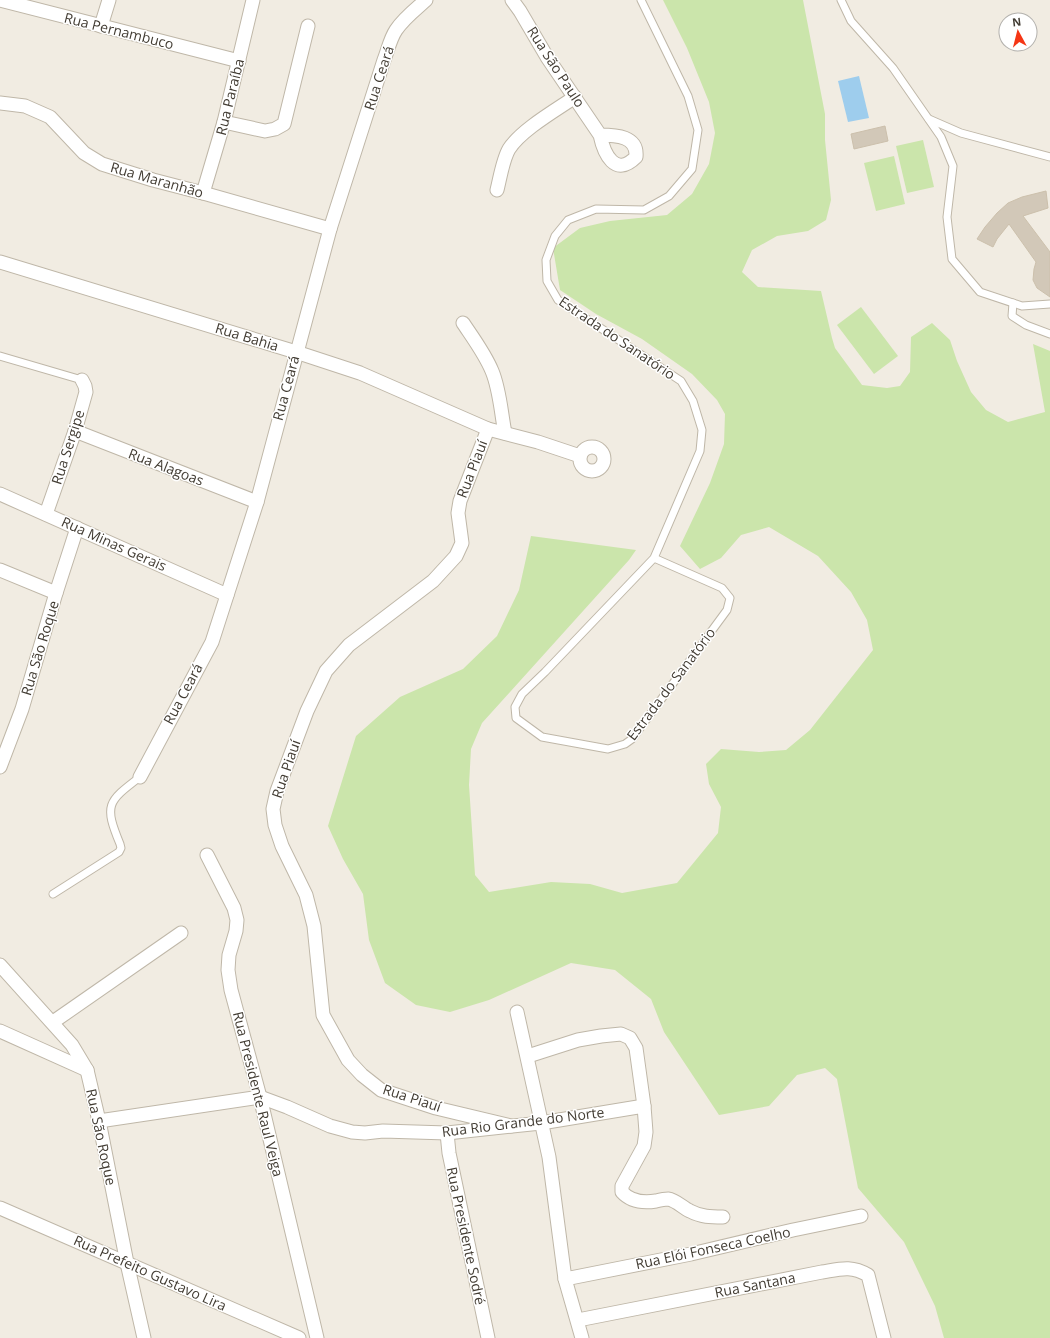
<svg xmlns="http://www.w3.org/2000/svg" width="1050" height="1338" viewBox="0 0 1050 1338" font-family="'Open Sans',sans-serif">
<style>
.green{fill:#cbe5ab}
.water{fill:#9ecded}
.building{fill:#d2c8b8;stroke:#ccc0ac}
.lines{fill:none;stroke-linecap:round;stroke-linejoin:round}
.lane-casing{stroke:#bfb7a8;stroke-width:9}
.street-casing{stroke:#bfb7a8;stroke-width:15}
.lane{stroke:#fff;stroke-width:7}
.street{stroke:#fff;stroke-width:13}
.labels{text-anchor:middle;stroke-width:3;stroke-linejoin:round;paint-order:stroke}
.street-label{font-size:14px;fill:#423c33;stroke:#fff}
</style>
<rect width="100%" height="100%" fill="#f1ece2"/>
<g class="green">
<polygon points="663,0 803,0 825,114 825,140 831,200 826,220 808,231 777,236 752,250 742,272 758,287 821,291 832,338 835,348 862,385 887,388 900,386 910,372 911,337 932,323 950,340 957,361 971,392 986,410 1008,422 1045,412 1033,344 1050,351 1050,1338 944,1338 935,1306 904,1242 858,1188 837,1079 825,1068 797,1075 769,1106 719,1115 664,1032 651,999 615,970 571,963 489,1000 450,1012 416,1005 385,983 369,940 363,894 343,859 328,826 356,736 400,697 463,669 497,636 519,590 531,536 636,550 629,560 482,723 471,749 469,785 475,875 489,892 551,882 590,884 622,893 677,883 718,833 721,807 709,784 706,764 721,749 759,752 786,750 810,730 873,650 867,620 851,592 818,556 769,527 741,535 721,558 700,569 680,546 710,483 724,444 725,414 717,400 692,374 642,339 596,314 560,290 553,248 580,228 610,221 667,215 692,194 709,164 715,133 709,102 687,48"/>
<polygon points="923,140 934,187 907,193 896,146"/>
<polygon points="894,156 905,204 876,211 864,163"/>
<polygon points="861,307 898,356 874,374 837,325"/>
</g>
<polygon class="water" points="859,76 869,118 848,122 838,81"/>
<g class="building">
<polygon points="885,126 888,141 854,149 851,134"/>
<polygon points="1046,191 1048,208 1023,216 1050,252 1050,297 1037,288 1033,280 1034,269 1036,262 1009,224 997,239 993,247 977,239 985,227 997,213 1008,203 1022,197"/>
</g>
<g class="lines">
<defs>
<g id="lane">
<polyline points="641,0 688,96 698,130 692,169 669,196 644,210 596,209 568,220 555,236 546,260 547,281 558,300 681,381 693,401 702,430 700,451 654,558 545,672 522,694 515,707 516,718 542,737 608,749 625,744 632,739 727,610 730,598 722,588 654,558"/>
<polyline points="841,0 851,21 893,68 941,137 953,166 947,217 952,259 980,292 1022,306 1050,304"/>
<polyline points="929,119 961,133 1050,157"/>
<polyline points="1013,303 1012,316 1026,325 1050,334"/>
<polyline points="0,356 82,380"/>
<path d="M53,894L119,852L121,848L120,844C104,805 107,802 140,777"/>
</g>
<g id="street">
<polyline points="0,0 239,61"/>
<path d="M512,0L520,11L547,57L600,135C604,154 615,178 636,157C638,136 616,135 600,135"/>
<polyline points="101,26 109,0"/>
<polyline points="0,103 25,106 50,117 84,153 102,164 153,180 203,193 330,229"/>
<polyline points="224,122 265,131 275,129 284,124 308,26"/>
<path d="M497,190C500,178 503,159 509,149C521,130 556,110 575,97"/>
<polyline points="203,193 224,122 253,0"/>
<polyline points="0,262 296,352 360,373 488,429 538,442 580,456"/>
<path d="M463,323C473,338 485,354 492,371C500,390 501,413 505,433"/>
<polyline points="488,429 460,501 458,513 462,543 456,556 433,581 349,645 326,671 307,711 277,791 273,809 275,825 282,846 306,895 314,926 323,1015 348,1060 362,1075 381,1090 436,1108 511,1126"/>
<polyline points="75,431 257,502"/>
<circle cx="592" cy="459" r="12"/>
<polyline points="0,494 227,595"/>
<polyline points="46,514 75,431 86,392 85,386 82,380"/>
<polyline points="0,570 56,593"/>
<polyline points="0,767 22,709 56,593 77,528"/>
<path d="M140,777L212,642L257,502L330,229L384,60C388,50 390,39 396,30C404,18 416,9 426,0"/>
<polyline points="207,855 234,908 237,920 236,931 229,955 228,970 231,990 260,1097 317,1338"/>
<polyline points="0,965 72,1045 87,1070 99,1121 127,1263 144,1338"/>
<polyline points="517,1012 549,1157 565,1279 582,1338"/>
<polyline points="53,1022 181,933"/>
<polyline points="0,1031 87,1070"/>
<path d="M528,1056L578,1040L601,1036L621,1034L630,1038L636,1048L644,1106L646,1132L644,1146L622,1186V1192C631,1202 643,1203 656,1201C660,1200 665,1199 668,1199C676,1200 683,1208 690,1211C701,1217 711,1217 723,1217"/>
<polyline points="99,1121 260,1097 287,1107 330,1126 352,1132 365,1133 383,1131 447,1133 541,1123 644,1106"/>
<polyline points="447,1133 449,1153 488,1338"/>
<polyline points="0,1208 299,1338"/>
<polyline points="565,1279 691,1254 793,1230 861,1216"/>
<path d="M578,1320L822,1272C840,1269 851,1265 868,1275L884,1338"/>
</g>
</defs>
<use href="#lane" class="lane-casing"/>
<use href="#street" class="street-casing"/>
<use href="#lane" class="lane"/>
<use href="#street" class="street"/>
</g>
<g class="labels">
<g class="street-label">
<text transform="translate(119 31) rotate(14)" y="5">Rua Pernambuco</text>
<text transform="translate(556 67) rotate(57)" y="5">Rua São Paulo</text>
<text transform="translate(379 78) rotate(-72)" y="5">Rua Ceará</text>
<text transform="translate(230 97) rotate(-76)" y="5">Rua Paraíba</text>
<text transform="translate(157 180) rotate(16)" y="5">Rua Maranhão</text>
<text transform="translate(247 337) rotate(17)" y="5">Rua Bahia</text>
<text transform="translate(617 338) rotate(34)" y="5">Estrada do Sanatório</text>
<text transform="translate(286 388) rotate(-75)" y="5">Rua Ceará</text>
<text transform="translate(68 447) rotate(-72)" y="5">Rua Sergipe</text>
<text transform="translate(166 467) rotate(21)" y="5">Rua Alagoas</text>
<text transform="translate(472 469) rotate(-69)" y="5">Rua Piauí</text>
<text transform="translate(114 544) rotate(24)" y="5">Rua Minas Gerais</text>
<text transform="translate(40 648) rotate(-73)" y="5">Rua São Roque</text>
<text transform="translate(671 684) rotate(-53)" y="5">Estrada do Sanatório</text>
<text transform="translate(183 694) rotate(-62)" y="5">Rua Ceará</text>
<text transform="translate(286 769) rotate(-71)" y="5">Rua Piauí</text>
<text transform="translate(258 1094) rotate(76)" y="5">Rua Presidente Raul Veiga</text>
<text transform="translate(412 1098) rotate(18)" y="5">Rua Piauí</text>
<text transform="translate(523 1122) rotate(-7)" y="5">Rua Rio Grande do Norte</text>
<text transform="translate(101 1137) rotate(78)" y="5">Rua São Roque</text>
<text transform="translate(466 1236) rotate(78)" y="5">Rua Presidente Sodré</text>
<text transform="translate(713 1248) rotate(-12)" y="5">Rua Elói Fonseca Coelho</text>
<text transform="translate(150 1273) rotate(24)" y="5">Rua Prefeito Gustavo Lira</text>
<text transform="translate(755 1285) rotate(-11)" y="5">Rua Santana</text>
</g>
</g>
<g transform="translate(1018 32) rotate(353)"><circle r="19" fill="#ffffff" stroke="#b3b1ad"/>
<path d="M0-3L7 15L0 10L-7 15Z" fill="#f53615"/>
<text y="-6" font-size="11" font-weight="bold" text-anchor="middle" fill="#423c33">N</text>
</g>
</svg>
